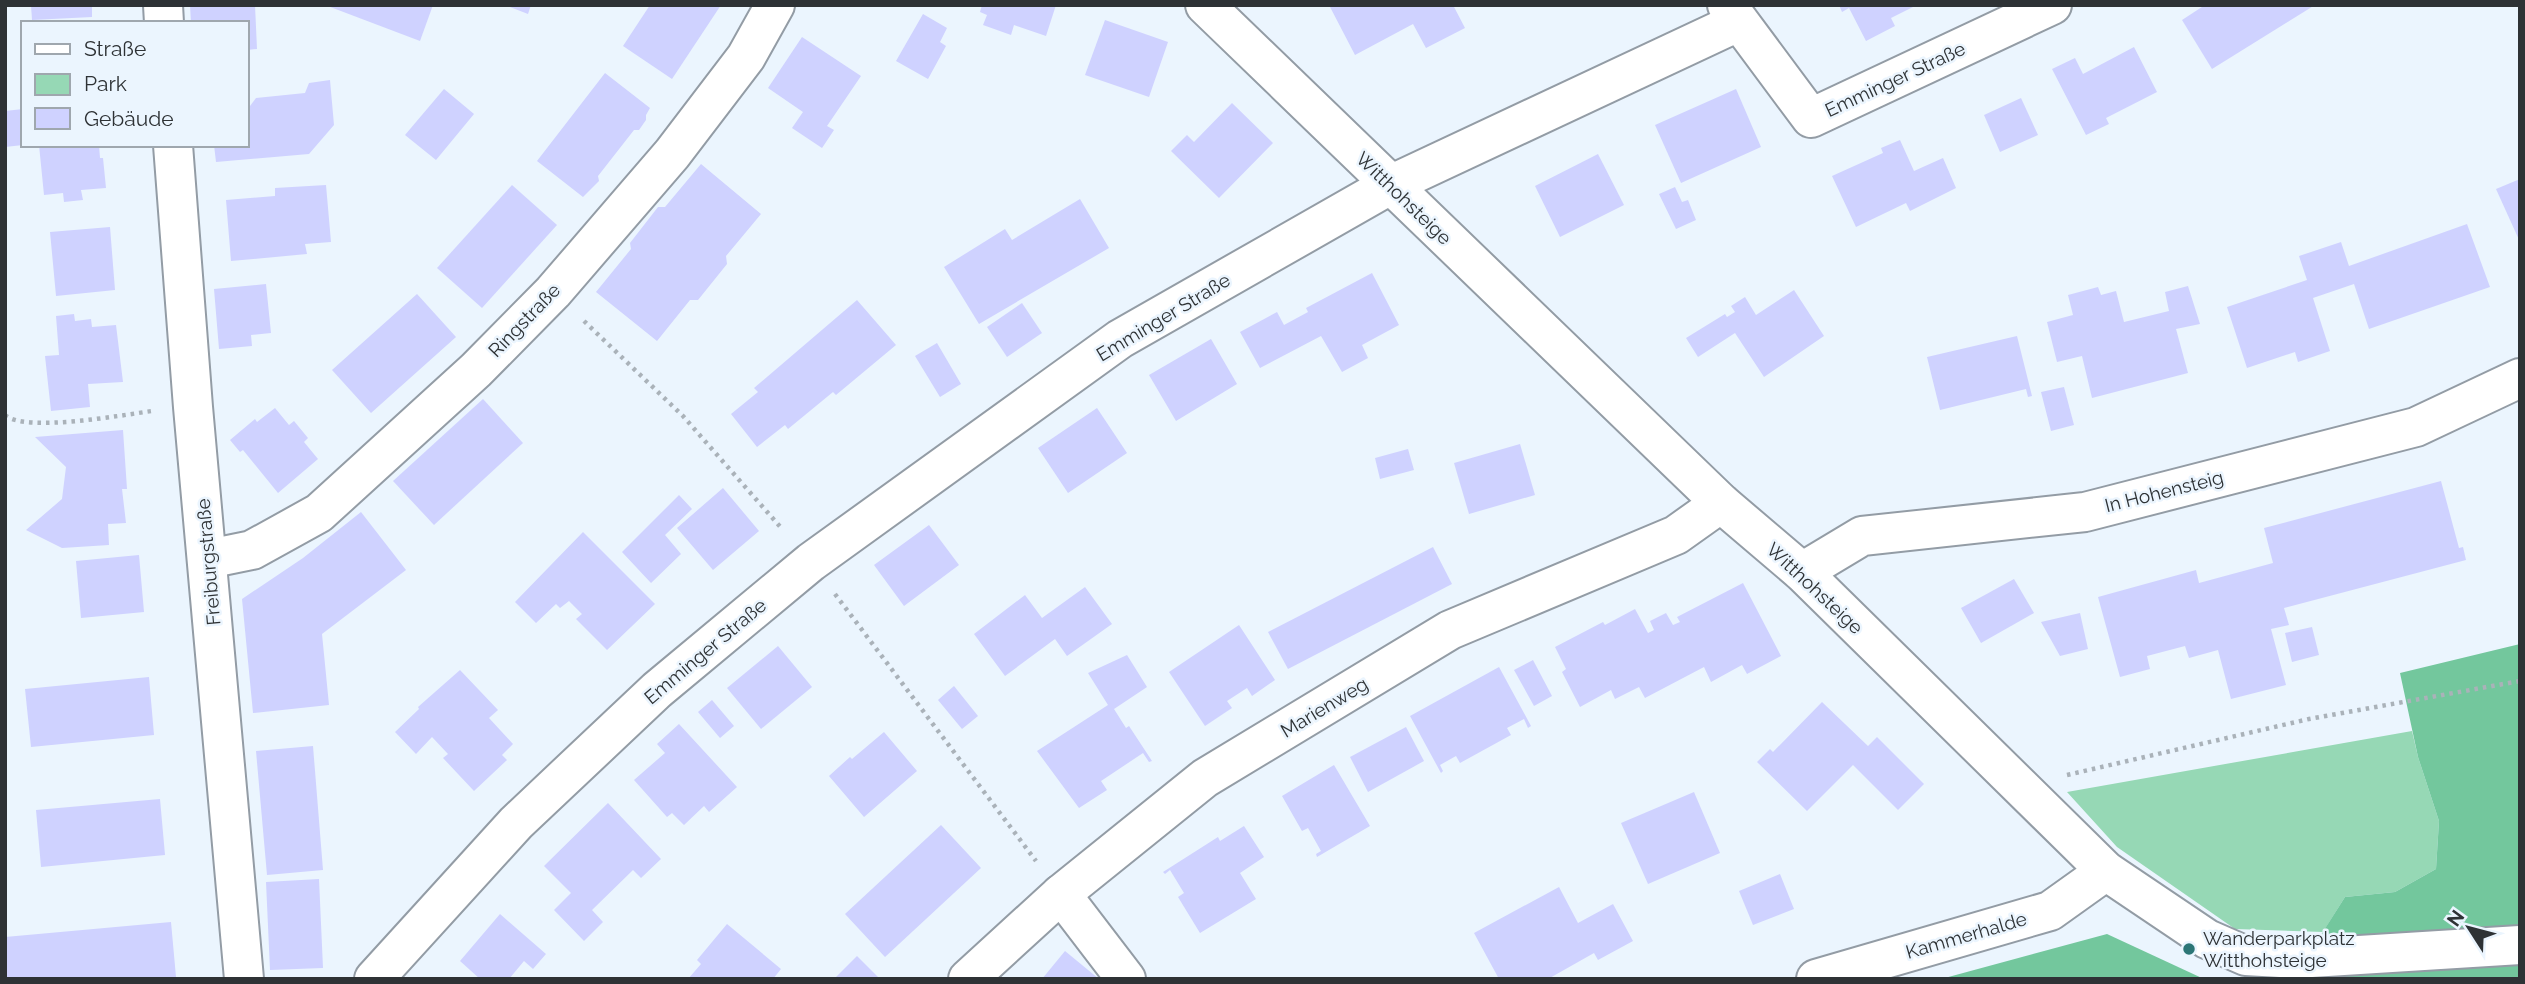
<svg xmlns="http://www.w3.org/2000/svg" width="2525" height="984" viewBox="0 0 2525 984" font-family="Raleway,sans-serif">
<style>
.green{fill:#96d8b5}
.forest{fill:#73c79d}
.building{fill:#cfd2ff}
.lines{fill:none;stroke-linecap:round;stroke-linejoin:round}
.minor-casing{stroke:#939ca5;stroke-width:42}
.path{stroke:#aab2b9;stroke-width:4.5;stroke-dasharray:3.5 5;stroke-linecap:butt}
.minor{stroke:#fff;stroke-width:38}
.poi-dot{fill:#2c7676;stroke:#ebf5fe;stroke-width:2.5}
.labels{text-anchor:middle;stroke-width:5;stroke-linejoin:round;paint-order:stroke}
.street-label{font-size:19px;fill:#2e3235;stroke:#ebf5fe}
.poi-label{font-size:19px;fill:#2e3235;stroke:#ebf5fe;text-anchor:start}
</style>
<rect width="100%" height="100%" fill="#ebf5fe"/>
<polygon class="green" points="2412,731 2418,757 2439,821 2436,869 2395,892 2345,897 2323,932 2235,929 2117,847 2067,792"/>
<g class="forest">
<polygon points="2520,644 2520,979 2293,979 2345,897 2395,892 2436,869 2439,821 2418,757 2400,673"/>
<polygon points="2107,934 2204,979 1941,979"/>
</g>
<g class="building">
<polygon points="31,5 92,5 92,17 32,20"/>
<polygon points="190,5 255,5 257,49 247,50 247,23 191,23"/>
<polygon points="325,5 433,5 420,41"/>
<polygon points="505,5 531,5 528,14"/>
<polygon points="650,5 721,5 672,79 623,46"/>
<polygon points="982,5 1056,5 1046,36 1014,25 1011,35 983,25 987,15 980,12"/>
<polygon points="1329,5 1453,5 1465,28 1426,48 1413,24 1355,55"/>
<polygon points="1839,5 1917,5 1891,18 1895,26 1866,41 1849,8 1842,12"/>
<polygon points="2205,5 2315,5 2212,69 2182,20"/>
<polygon points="923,14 947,28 940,42 946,46 928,79 896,61"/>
<polygon points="1105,20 1168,42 1149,97 1085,75"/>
<polygon points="802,37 861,76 827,126 834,130 822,148 792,128 803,112 768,88"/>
<polygon points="2134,47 2157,92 2106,118 2109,124 2086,135 2052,69 2075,58 2083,74"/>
<polygon points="605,73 650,108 646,115 646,120 639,130 634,130 598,176 599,181 583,197 537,161"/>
<polygon points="330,80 334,125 309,154 216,162 214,145 247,145 247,103 250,106 256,98 305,93 309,83"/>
<polygon points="444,89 474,114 436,160 405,135"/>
<polygon points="1736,89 1761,147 1681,183 1655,125"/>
<polygon points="2021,98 2038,135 2000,152 1984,115"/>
<polygon points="1232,103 1273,143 1219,198 1171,151 1187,135 1194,142"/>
<polygon points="23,109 23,145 5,147 5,111"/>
<polygon points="1900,140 1914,171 1943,158 1956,188 1910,211 1906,203 1856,227 1832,176 1883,153 1881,148"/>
<polygon points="39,145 99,145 100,158 103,158 106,188 81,190 83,200 64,202 63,193 44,195"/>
<polygon points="1598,154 1624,205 1560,237 1535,186"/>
<polygon points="701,164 761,214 726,256 727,264 698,300 690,300 657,341 596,292 631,249 630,243 658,207 665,207"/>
<polygon points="2520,179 2520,242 2496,189"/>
<polygon points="326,185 331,242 305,244 307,254 231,261 226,200 275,196 275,188"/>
<polygon points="512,185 557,225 482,308 437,268"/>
<polygon points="1675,187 1682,202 1688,200 1696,220 1676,229 1659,194"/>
<polygon points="1080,199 1109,248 979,324 944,267 1005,229 1012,240"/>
<polygon points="2467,224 2490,287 2369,329 2354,284 2313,298 2330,351 2298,362 2295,352 2247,368 2227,307 2307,280 2299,256 2341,242 2349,266"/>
<polygon points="110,227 115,290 56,296 50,232"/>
<polygon points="1372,273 1399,325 1362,345 1368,358 1342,372 1321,336 1260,368 1240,332 1277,312 1284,325 1308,312 1306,308"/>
<polygon points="266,284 271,333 251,335 252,346 219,349 214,289"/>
<polygon points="2188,286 2200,324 2176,329 2188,373 2092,398 2082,356 2057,362 2047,322 2073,315 2068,295 2098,287 2101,295 2116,291 2124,322 2169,311 2165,292"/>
<polygon points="1794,290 1824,336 1764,377 1735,333 1698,357 1686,338 1725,314 1727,317 1735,312 1731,306 1745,297 1756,315"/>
<polygon points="417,294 456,337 371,413 332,370"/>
<polygon points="857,300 896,345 836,395 833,392 788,429 785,425 757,447 731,414 758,392 754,388"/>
<polygon points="1022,303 1042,333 1007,357 987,327"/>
<polygon points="74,314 75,321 91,319 92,327 116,325 123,382 88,384 90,407 51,411 45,356 59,355 56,316"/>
<polygon points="2017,336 2032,396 2028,397 2026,389 1940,410 1927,357"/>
<polygon points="1211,339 1237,384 1176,421 1149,375"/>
<polygon points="937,343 961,384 940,397 915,356"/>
<polygon points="2064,387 2074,425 2051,431 2041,392"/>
<polygon points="483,399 523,443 434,525 393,481"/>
<polygon points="275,408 289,425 294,421 308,438 304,442 318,459 278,493 243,450 240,452 230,440 255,419 257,422"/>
<polygon points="1097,408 1127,453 1068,493 1038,448"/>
<polygon points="123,430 127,489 122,489 126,523 108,524 109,545 62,548 26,530 62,499 66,467 35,437"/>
<polygon points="1520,444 1535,495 1469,514 1454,463"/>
<polygon points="1408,449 1414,470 1380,479 1375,458"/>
<polygon points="2441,481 2459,548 2463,547 2466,560 2284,608 2289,625 2271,629 2286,685 2231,699 2218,650 2189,658 2185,646 2147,656 2150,669 2120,677 2098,597 2196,570 2199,583 2273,563 2264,528"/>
<polygon points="723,488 759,531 713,570 677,528"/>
<polygon points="679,495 692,509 665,535 681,554 651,583 622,552"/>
<polygon points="361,512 406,570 322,634 329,705 253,713 242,599 303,558"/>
<polygon points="929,525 959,565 904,606 874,565"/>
<polygon points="583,532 655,604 607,650 576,619 582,614 569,601 560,608 556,604 536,623 515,602"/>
<polygon points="1433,547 1452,584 1288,669 1268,632"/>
<polygon points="139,555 144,612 81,618 76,561"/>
<polygon points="2014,579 2034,613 1981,643 1961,608"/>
<polygon points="1743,583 1781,656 1747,674 1742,665 1711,682 1704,667 1645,698 1639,687 1615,699 1611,690 1580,707 1562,672 1566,669 1555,647 1603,622 1605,625 1635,609 1648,633 1654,630 1650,621 1666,613 1673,625 1680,622 1677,617"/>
<polygon points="1085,587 1112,624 1067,656 1055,639 1005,676 974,634 1025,595 1042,618"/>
<polygon points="2080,613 2088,649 2060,656 2041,622"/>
<polygon points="1239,625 1275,680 1252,696 1247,688 1227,701 1232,708 1205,726 1169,672"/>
<polygon points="2312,627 2319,655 2292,662 2285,633"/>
<polygon points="778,646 812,687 761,729 727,688"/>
<polygon points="1127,655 1147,687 1114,709 1126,728 1129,726 1152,761 1149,762 1143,753 1101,781 1107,790 1079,808 1037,751 1108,705 1088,673"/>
<polygon points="1533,660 1552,696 1534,706 1514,670"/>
<polygon points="1499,667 1531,726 1528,728 1524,719 1507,728 1511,735 1460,763 1456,756 1440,765 1443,771 1441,773 1410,716"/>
<polygon points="460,670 498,710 489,718 513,744 502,755 507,760 474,791 443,758 448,754 432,737 416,754 395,732 419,709 418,707"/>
<polygon points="149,677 154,735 31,747 25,689"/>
<polygon points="954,686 978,716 962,729 938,700"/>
<polygon points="712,700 734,726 720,738 698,712"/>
<polygon points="1822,702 1868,746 1877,737 1924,784 1898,810 1853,765 1807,811 1757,762 1770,749 1773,752"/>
<polygon points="679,724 737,787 709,812 704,806 684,825 672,813 667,817 634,780 665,753 657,744"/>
<polygon points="1406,727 1424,761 1368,792 1350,757"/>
<polygon points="884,732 917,771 864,817 829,776 850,757 852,759"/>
<polygon points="313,746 323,870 267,875 256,751"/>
<polygon points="1334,765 1370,826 1317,857 1316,854 1321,851 1308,828 1302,831 1282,796"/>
<polygon points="1694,792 1720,853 1648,884 1621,823"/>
<polygon points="160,799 165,855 41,867 36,810"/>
<polygon points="608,803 661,859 641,878 633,870 592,910 603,922 584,941 554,910 571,893 544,866"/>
<polygon points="941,825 981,868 885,957 845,914"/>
<polygon points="1244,826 1264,857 1240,873 1256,899 1200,933 1178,897 1184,893 1170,870 1165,874 1163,872 1218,837 1220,841"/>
<polygon points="1780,874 1794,909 1753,925 1739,891"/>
<polygon points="319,879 323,968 270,970 266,882"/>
<polygon points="1559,887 1578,923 1613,904 1633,941 1598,960 1594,953 1548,979 1499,979 1474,933"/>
<polygon points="500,914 546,954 533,969 524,961 509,979 480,979 460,961"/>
<polygon points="171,922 176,977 151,979 5,979 5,937"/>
<polygon points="727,924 781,969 773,979 688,979 701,964 697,960"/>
<polygon points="1065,951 1099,979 1042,979"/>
<polygon points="857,956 880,979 834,979"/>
</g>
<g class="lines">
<defs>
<g id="minor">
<polyline points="163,5 164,23"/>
<polyline points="1205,5 1721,503 1802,572 2106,871 2207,939 2246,956 2295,959 2520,945"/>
<polyline points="1727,5 1811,118 2052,5"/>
<polyline points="173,145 193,407 244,979"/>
<polyline points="208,559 252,550 319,513 476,370 553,292 672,154 746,57 775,5"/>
<polyline points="1802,572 1862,536 2085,512 2416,427 2520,378"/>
<polyline points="1061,894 1126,979"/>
<polyline points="374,979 516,823 657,690 811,562 1120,339 1390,185 1738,22"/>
<polyline points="968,979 1061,894 1205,778 1450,630 1676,535 1721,503"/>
<polyline points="1816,979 2050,911 2106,871"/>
</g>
</defs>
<use href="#minor" class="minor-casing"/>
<g class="path">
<polyline points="584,321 683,416 783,530"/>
<path d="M5,415C25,433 122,415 152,411"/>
<polyline points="835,594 1036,861"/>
<polyline points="2067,775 2309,719 2520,681"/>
</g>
<use href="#minor" class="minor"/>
</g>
<circle class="poi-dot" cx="2189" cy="949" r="7"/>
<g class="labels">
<g class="street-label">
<text transform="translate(1895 79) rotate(-25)" y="7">Emminger Straße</text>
<text transform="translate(1404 198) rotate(44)" y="7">Witthohsteige</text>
<text transform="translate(1163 317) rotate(-31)" y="7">Emminger Straße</text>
<text transform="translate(524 320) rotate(-46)" y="7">Ringstraße</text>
<text transform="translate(2164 491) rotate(-14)" y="7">In Hohensteig</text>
<text transform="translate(208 562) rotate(-95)" y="7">Freiburgstraße</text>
<text transform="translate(1815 588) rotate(43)" y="7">Witthohsteige</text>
<text transform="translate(705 651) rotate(-40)" y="7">Emminger Straße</text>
<text transform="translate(1324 707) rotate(-31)" y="7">Marienweg</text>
<text transform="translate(1966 935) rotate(-16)" y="7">Kammerhalde</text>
</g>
<g class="poi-label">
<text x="2203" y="945">Wanderparkplatz<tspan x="2203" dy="22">Witthohsteige</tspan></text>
</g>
</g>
<rect width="2525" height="984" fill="none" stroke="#2e3235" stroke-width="14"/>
<rect x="21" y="21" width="228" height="126" fill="#ebf5fe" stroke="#9fa7ae" stroke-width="2"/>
<rect x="35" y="44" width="35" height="10" fill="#ffffff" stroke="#9fa7ae" stroke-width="2"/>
<text x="84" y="56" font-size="21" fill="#2e3235">Straße</text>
<rect x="35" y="74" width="35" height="21" fill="#96d8b5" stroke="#9fa7ae" stroke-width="2"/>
<text x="84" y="91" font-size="21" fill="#2e3235">Park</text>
<rect x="35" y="108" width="35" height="21" fill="#cfd2ff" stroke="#9fa7ae" stroke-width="2"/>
<text x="84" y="126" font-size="21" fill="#2e3235">Gebäude</text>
<g transform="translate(2469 928) rotate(306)" stroke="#ebf5fe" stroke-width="5" paint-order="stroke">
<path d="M0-5L12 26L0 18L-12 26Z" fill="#2e3235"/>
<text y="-10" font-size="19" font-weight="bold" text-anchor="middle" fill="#2e3235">N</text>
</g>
</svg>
